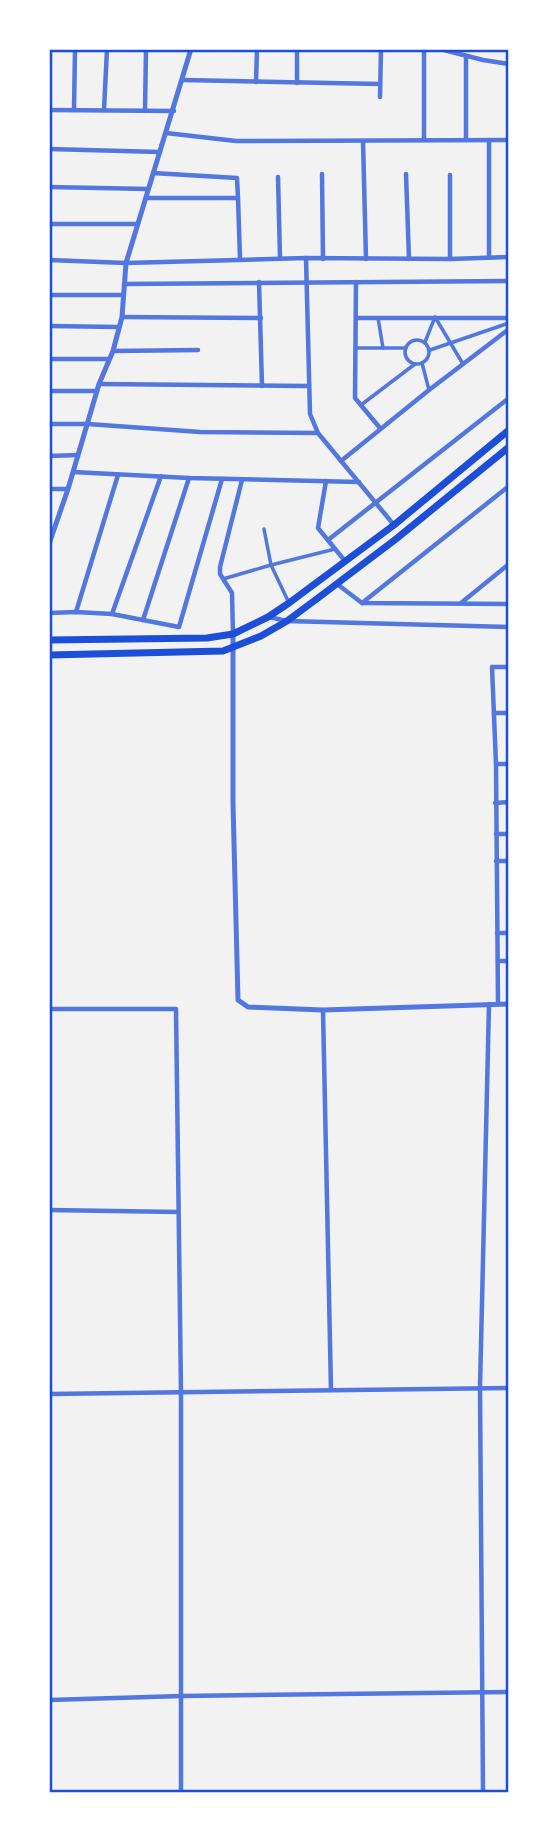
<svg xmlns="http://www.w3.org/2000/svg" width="558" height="1842" viewBox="0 0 558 1842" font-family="Lato,sans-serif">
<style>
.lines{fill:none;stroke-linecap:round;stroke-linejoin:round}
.pedestrian{stroke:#5277de;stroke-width:3.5}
.minor{stroke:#5277de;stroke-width:4.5}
.tertiary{stroke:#5277de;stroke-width:5}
.primary{stroke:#1d4ed8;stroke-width:7}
.neatline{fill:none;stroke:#1d4ed8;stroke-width:2.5}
</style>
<rect width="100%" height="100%" fill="#f2f2f2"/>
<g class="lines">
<g class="pedestrian">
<polyline points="378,318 383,348"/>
<circle cx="417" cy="352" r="12"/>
<polyline points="425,342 435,317 463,364"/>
<polyline points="356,348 406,348"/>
<polyline points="430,350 509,323"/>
<polyline points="422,363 429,390"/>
<polyline points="361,405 415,364"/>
<polyline points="264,529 271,565 289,603"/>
<polyline points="223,579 271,565 335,549"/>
</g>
<g class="minor">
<polyline points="440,49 483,60 509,64"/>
<polyline points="466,56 466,140"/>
<polyline points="183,80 380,84"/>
<polyline points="256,82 257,49"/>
<polyline points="297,83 297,49"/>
<polyline points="380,97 381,49"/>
<polyline points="49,110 174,111"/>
<polyline points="74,110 75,49"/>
<polyline points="104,110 107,49"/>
<polyline points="145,111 146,49"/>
<polyline points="166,133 236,141 509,140"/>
<polyline points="424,140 424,49"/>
<polyline points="489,140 489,257"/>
<polyline points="363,141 366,259"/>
<polyline points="49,149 160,152"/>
<polyline points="153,173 237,178 238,198"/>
<polyline points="322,174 323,259"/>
<polyline points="406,174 409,259"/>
<polyline points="450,175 450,259"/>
<polyline points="278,177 280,258"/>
<polyline points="49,187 148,189"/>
<polyline points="146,198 238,198 240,259"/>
<polyline points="49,224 137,224"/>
<polyline points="306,258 310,414 318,433 394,525"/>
<polyline points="49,260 126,263 306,258 450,259 509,257"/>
<polyline points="259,282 262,386"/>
<polyline points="356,282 355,398 380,428"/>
<polyline points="124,284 509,281"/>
<polyline points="49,295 124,295"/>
<polyline points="122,317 261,318"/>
<polyline points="357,318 509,318"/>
<polyline points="49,326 118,327"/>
<polyline points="113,351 198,350"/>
<polyline points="49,359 108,359"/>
<polyline points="99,384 308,386"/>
<polyline points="49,391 97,391"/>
<polyline points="49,424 88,424 200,432 317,433"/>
<polyline points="49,456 78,455"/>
<polyline points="341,461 429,390 509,329"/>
<polyline points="73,472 189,478 359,482"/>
<polyline points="326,481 318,528 345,561"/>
<polyline points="49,489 68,489"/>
<polyline points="328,540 509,398"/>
<polyline points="337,584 362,603 509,604"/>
<polyline points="362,603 509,486"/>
<polyline points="461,603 509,564"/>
<polyline points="76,612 118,475"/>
<polyline points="49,613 76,612 112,614 179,627 222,479"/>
<polyline points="112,614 161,476"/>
<polyline points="269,617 287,621 509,627"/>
<polyline points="143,620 189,478"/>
<polyline points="233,634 232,593 220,574 220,567 242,480"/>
<polyline points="494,713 509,713"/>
<polyline points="496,764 509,764"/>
<polyline points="495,803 509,802"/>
<polyline points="496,834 509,834"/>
<polyline points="496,861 509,861"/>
<polyline points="497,933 509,933"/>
<polyline points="498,961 509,961"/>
<polyline points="498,1004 496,764 492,667 509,667"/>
<polyline points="49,1009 176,1009 181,1392 181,1793"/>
<polyline points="323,1010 331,1390"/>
<polyline points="49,1210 178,1212"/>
<polyline points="49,1394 509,1388"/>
<polyline points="49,1700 182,1696 509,1692"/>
<polyline points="483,1793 480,1388 489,1004"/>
</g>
<g class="tertiary">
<polyline points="49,544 68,489 99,384 113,351 122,317 126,263 191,49"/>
<polyline points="233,634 233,803 238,1000 248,1007 323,1010 509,1004"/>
</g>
<g class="primary">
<polyline points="49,640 207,638 233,634 268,617 289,603 394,525 509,430"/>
<polyline points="49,655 223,651 261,636 287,621 318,598 396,539 509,447"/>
</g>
</g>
<rect width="558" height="1842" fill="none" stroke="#ffffff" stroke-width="102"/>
<rect x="51" y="51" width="456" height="1740" class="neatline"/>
</svg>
